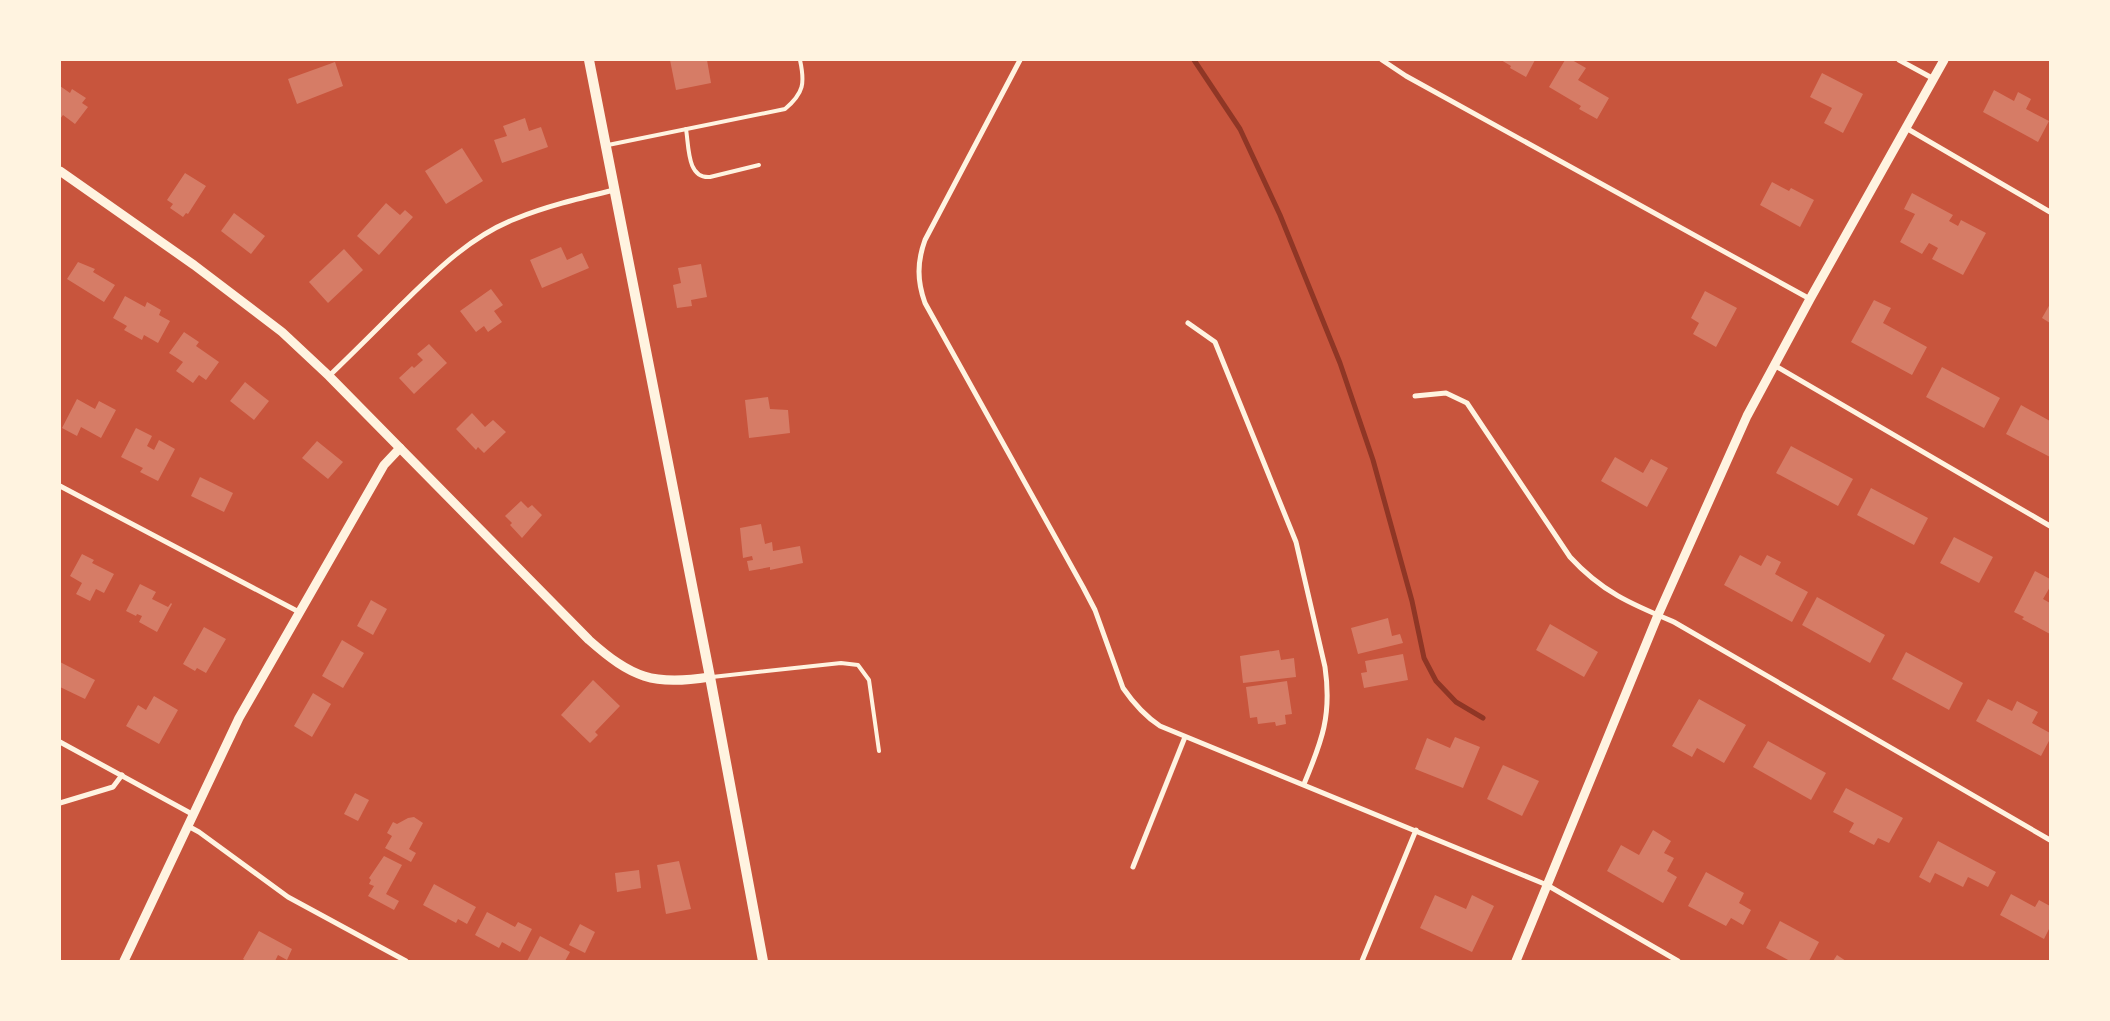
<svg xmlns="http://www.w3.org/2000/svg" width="2110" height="1021" viewBox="0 0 2110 1021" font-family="Montserrat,sans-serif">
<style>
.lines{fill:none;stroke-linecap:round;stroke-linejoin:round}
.stream{stroke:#8f3625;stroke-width:5}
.building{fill:#d67c66}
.service{stroke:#fff3e0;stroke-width:4}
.minor{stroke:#fff3e0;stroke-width:5}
.tertiary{stroke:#fff3e0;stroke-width:9}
.secondary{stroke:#fff3e0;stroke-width:10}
</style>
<rect width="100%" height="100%" fill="#c8553d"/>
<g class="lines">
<polyline class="stream" points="1194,60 1240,129 1280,215 1340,363 1373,460 1412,601 1424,658 1436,681 1456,702 1483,718"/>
</g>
<g class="building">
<polygon points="670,60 707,60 711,83 676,90"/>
<polygon points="1501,60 1535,60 1526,77 1510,68 1511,66"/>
<polygon points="1565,60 1572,60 1586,68 1578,80 1609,98 1597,119 1579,109 1581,106 1549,87"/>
<polygon points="335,62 343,86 297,104 288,79"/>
<polygon points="1822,73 1863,94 1843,133 1824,123 1832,108 1810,97"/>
<polygon points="60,86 70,93 72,89 86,98 82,103 88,107 75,124 63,115 60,119"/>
<polygon points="1994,90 2014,101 2018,92 2031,99 2026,109 2049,121 2038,142 1983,112"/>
<polygon points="525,118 529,131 541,127 548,147 502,163 494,140 507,136 503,126"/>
<polygon points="462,148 483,181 446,204 425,171"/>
<polygon points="185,173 206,186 188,214 186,213 183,217 170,208 173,204 167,200"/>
<polygon points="1772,182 1789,191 1791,188 1814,200 1800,227 1760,205"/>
<polygon points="1912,193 1953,215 1949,221 1958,226 1961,220 1986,233 1963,275 1932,259 1938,248 1929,243 1922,254 1900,242 1915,214 1904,209"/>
<polygon points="386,203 400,215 405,210 413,217 379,255 357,236"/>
<polygon points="234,213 265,236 251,254 221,231"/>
<polygon points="561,247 567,260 582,253 589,268 542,288 530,260"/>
<polygon points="344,249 363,270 328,303 309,282"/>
<polygon points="78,262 95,269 93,272 115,285 104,302 67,279"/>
<polygon points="701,264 707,297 691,300 692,306 677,308 673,285 681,283 678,268"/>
<polygon points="491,289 503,305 494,311 502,322 488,332 484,326 476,332 460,311"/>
<polygon points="1705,291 1737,308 1716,347 1693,334 1699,323 1691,318"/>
<polygon points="125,296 145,307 147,302 161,310 159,315 170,321 158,343 144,335 142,340 124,330 127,326 113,318"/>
<polygon points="1874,300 1891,308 1883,323 1927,347 1912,375 1851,342"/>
<polygon points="2050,304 2050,323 2042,318"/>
<polygon points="184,332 199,342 196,346 219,362 206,380 199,375 193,383 176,371 183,362 169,353"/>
<polygon points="429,344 447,363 414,394 399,378 412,366 414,368 423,360 417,354"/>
<polygon points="1942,367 2000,398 1984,428 1926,397"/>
<polygon points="245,382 269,401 254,420 230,401"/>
<polygon points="768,397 770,409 788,410 790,433 749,438 745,400"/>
<polygon points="77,399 95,409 99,401 116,410 101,438 81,427 77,436 62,428"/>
<polygon points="2021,405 2050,421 2050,457 2006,434"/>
<polygon points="472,413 485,427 493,420 506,432 484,453 478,447 476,450 456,429"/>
<polygon points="136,428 152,436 147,446 154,450 159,440 175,449 158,481 140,472 143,468 121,457"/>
<polygon points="317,441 343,462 328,479 302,458"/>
<polygon points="1791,446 1853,479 1838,506 1776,473"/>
<polygon points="1615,457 1643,473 1651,459 1668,468 1647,507 1601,481"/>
<polygon points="200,477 233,493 224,512 191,496"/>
<polygon points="1871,488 1928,518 1914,545 1857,515"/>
<polygon points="521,501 528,508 532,505 542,515 522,538 510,525 512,523 505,516"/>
<polygon points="761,524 765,544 772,542 773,551 800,546 803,563 770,570 770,567 749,571 747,561 753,560 752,556 743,558 740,528"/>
<polygon points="1954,537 1993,557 1979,583 1940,563"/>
<polygon points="82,554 94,560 92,563 114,574 104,593 96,589 90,601 76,594 82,583 70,576"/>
<polygon points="1740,555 1761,566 1767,555 1781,562 1775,574 1808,592 1792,622 1724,585"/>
<polygon points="2035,571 2050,579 2050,587 2043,599 2050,603 2050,634 2022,619 2024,617 2014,612"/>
<polygon points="140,584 156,592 152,599 168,607 171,603 172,604 157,632 139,622 142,616 137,614 136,616 126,611"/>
<polygon points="1817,597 1885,635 1870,663 1802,625"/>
<polygon points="371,600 387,609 373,635 357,626"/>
<polygon points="1388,618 1392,636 1400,634 1403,643 1358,654 1351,628"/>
<polygon points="1550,624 1598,652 1584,677 1536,650"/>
<polygon points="204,627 226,639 206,673 197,668 195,671 183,664"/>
<polygon points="342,640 364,653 343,688 322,676"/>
<polygon points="1279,650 1281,660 1294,658 1296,677 1243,683 1240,656"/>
<polygon points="1906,652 1963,683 1949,710 1892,679"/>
<polygon points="1403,654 1408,680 1364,688 1361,673 1367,672 1365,661"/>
<polygon points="60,662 95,680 85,699 60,687"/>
<polygon points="593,680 620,706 595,732 598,735 590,743 561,715"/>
<polygon points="1287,681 1292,714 1285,715 1286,724 1276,726 1275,722 1258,724 1257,717 1250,718 1246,687"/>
<polygon points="313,693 331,704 312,737 294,726"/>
<polygon points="154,696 178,710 159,744 126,726 138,705 146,710"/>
<polygon points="1699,699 1746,725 1724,763 1697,748 1692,757 1672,746"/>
<polygon points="1988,699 2012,711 2017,701 2038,712 2032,723 2050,733 2050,739 2041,756 1976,721"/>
<polygon points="1455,737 1480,747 1463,788 1415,769 1427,738 1450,748"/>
<polygon points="1768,741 1826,773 1811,800 1753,767"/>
<polygon points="1503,765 1539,781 1522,816 1487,799"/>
<polygon points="1846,788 1903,818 1889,843 1878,838 1874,845 1849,832 1854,823 1833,812"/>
<polygon points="355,793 369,800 358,821 344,814"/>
<polygon points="414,817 423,823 409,849 416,853 411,862 385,848 392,836 387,833 393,822 397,824 408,818"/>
<polygon points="1653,830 1671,841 1664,853 1674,858 1667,871 1677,877 1663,903 1607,871 1621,845 1639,855"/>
<polygon points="1938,841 1996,872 1988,887 1968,877 1963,887 1935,873 1930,883 1919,877"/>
<polygon points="384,856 402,865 386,894 399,901 394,910 368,896 374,886 369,884 371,880 369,878"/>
<polygon points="679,861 691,909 666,914 657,865"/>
<polygon points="639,870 641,888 617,892 615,873"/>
<polygon points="1706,872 1744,893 1739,903 1751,910 1743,925 1731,918 1726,926 1688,906"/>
<polygon points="434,884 476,907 467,924 458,919 456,923 423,905"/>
<polygon points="2011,894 2035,907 2039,900 2050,906 2050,927 2044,939 2000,915"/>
<polygon points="1435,895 1466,909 1472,895 1494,906 1472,952 1420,928"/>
<polygon points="487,912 515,927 518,922 532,929 520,952 502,942 499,948 475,935"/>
<polygon points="1780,921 1819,942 1809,961 1790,961 1766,948"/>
<polygon points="580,924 595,932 585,953 569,945"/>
<polygon points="259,931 292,949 287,960 278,955 275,961 246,961 243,959"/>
<polygon points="540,936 570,952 565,961 527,961"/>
<polygon points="1837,955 1846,961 1833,961"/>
</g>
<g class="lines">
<g class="service">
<path d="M686,129C689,147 687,179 710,177L759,165"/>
<path d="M608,145L785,109C804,93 805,83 800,60"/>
<polyline points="712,677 841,663 858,665 869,680 879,751"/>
</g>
<g class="minor">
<path d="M1020,60L925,240C917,262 917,281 925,303L1083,587L1095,610L1123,688C1134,704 1145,716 1160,726L1547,885L1678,961"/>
<polyline points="1382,60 1406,76 1810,299"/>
<polyline points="1899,60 1934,79"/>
<polyline points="1906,128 2050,212"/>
<path d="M1188,323L1215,342L1296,542L1325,667C1332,715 1322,741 1304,784"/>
<polyline points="1774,365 2050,526"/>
<path d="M329,376C353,353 376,330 400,306C434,273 469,237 515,219C547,206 581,198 614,190"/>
<path d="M1415,396L1446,393L1467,403L1570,557C1602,592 1631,604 1674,622L2050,840"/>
<polyline points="60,486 299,612"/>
<polyline points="60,742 192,814"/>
<polyline points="60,803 113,787 122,775"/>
<polyline points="188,826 199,832 288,897 406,961"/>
<polyline points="1133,867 1185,737"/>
<polyline points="1362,961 1416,830"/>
</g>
<g class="tertiary">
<path d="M60,171L194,265L282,332L329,376L589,640C632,678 653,686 710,677"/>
<polyline points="124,961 239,718 384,465 400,448"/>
<polyline points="1516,961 1658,615 1747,416 1810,299 1944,60"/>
</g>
<polyline class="secondary" points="589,60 710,677 763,961"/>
</g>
<rect width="2110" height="1021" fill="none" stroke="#fff3e0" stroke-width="122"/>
</svg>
